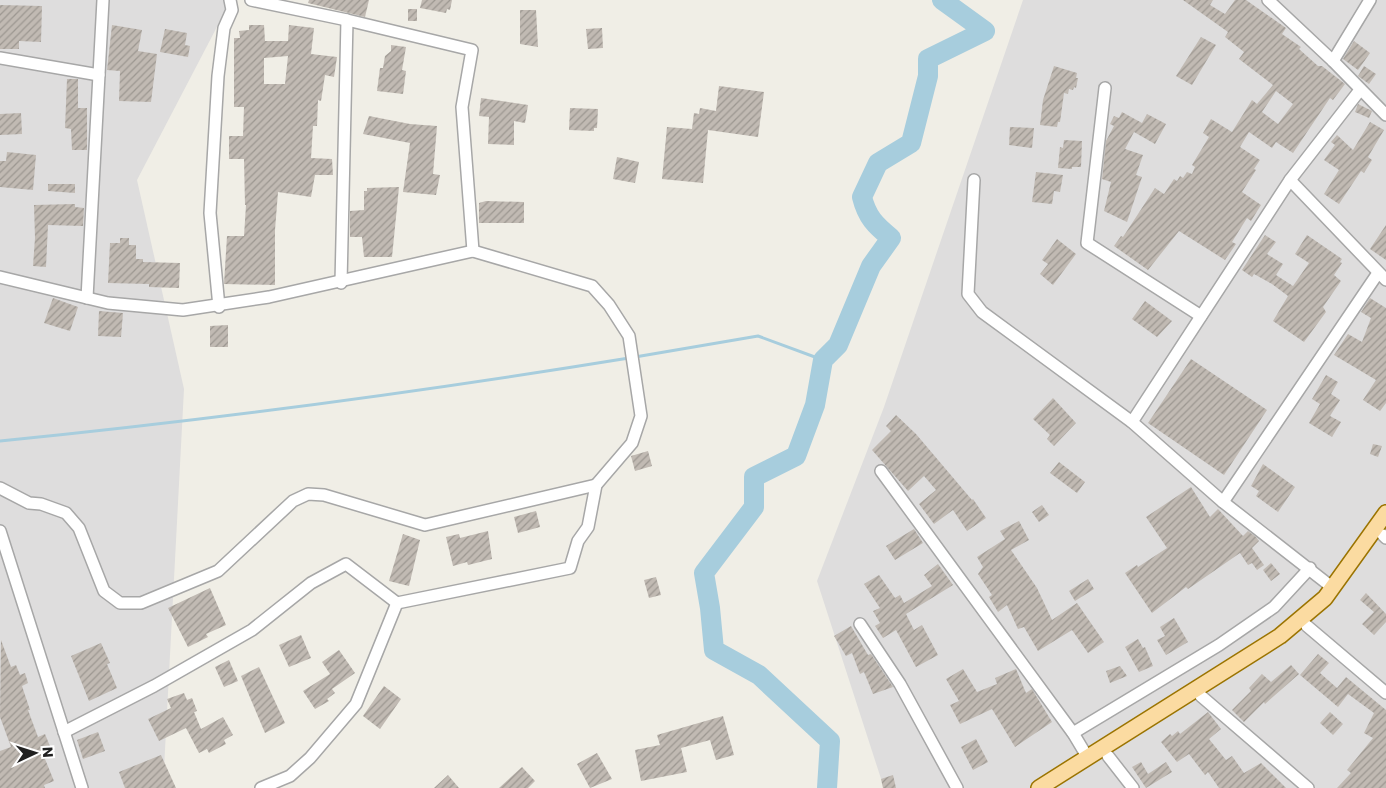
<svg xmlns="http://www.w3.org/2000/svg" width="1386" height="788" viewBox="0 0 1386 788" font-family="Poppins,sans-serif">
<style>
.residential{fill:#dedddd}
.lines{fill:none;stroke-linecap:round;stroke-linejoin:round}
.stream{stroke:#a7cddd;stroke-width:3}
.river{stroke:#a7cddd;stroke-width:20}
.building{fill:url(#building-hatch);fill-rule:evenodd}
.minor-casing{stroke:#a7a7a7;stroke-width:14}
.major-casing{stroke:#9b7401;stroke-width:18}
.minor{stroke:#fff;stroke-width:11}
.major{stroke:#fbdba1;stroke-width:15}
</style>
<defs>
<pattern id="building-hatch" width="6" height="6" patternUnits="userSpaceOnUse" patternTransform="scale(1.25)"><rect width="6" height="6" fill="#c1bab3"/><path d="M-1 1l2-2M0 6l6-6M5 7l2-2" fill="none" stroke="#9c9791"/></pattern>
</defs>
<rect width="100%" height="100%" fill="#f0eee6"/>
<g class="residential">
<polygon points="0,0 231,0 137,180 184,389 163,788 0,788"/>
<polygon points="1023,0 1386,0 1386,788 884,788 817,581 884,407"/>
</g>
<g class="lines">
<g class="stream">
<polyline points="635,357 758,336 823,360"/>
<path d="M0,441C210,420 420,392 629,358"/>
</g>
<path class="river" d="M827,788L830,741L759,675L714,650L710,608L704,573L754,507V477L796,456L815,405L823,360L838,345L871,266L891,238C875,225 867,217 862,197L878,163L911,143L928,76V59L985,31L942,0"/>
</g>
<g class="building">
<polygon points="309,0 369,0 365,17 308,3"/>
<polygon points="422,0 452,0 450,10 447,9 446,13 420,8"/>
<path d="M1183,0H1213L1210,5L1225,14L1235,0H1246L1286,28L1282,34L1301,47L1299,49L1318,66H1322L1345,84L1333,100L1330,98L1293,153L1276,142L1272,148L1249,132L1240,147L1260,160L1254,169L1256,170L1242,192L1261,205L1251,221L1247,218L1232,242L1236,244L1225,260L1179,231L1148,270L1114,246L1121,236L1123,237L1155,188L1164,194L1174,179L1177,181L1180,176L1183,178L1187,172L1192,174L1195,167L1192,165L1209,137L1203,133L1211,119L1232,132L1252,100L1257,104L1273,85L1239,59L1244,52L1225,37L1228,32ZM1276,91L1293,104L1278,124L1262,112Z"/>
<polygon points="0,5 42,6 41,42 19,41 19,49 0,49"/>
<rect x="408" y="9" width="9" height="12"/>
<polygon points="520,10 536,10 538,47 520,44"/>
<polygon points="112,25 142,30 138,51 157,54 151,102 119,101 120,71 107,70"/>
<path d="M249,25H264L265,41H288L289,25L314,28L311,54L337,57L334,77L325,75L321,101L318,100L317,126H313L311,158L332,159L333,175H315L311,197L278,192L275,230V285L224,284L227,236H244L246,205H245L244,159H229V136H243L244,107H234V38H240L239,31L249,30ZM288,56L285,84H264V58Z"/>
<polygon points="602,28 603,48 588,49 586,29"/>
<polygon points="165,29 187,33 185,45 190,46 188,57 160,52"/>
<polygon points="1201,37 1216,45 1192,85 1176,76"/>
<polygon points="1354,41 1370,53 1358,70 1343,59"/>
<polygon points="391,45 406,47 402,70 406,71 403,94 377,91 380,68 383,68 385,56 391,51"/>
<polygon points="1054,66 1077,73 1076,78 1078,78 1076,88 1074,87 1073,90 1069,89 1068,94 1064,93 1060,122 1058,122 1057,127 1040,125 1043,100"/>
<polygon points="1364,66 1376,74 1369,84 1358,76"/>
<polygon points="67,79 78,79 78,108 87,108 87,150 72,150 71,129 65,128"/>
<polygon points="719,86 764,92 758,137 708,130 703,183 662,179 667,127 692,129 694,113 699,114 700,108 716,111"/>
<polygon points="481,98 528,105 525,123 514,121 514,145 488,144 489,117 479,116"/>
<polygon points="1358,104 1372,111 1369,118 1355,112"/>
<polygon points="570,108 598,109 597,128 594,128 594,131 569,130"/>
<polygon points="1122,112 1142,123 1147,114 1166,124 1155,144 1134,132 1125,149 1143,155 1136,175 1142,177 1127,222 1104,211 1111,182 1102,179 1106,141 1114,126 1110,124 1114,116 1119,118"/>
<polygon points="21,113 22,134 0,135 0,114"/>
<polygon points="369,116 410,124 437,126 433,174 440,175 436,195 403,192 410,143 363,134"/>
<polygon points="1370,122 1384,130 1368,157 1372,160 1364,173 1361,171 1339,204 1324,194 1339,170 1324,160 1335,145 1331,142 1337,135 1353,150"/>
<polygon points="1010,127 1034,128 1032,148 1009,145"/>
<polygon points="1064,140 1082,141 1081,167 1072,167 1072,169 1058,168 1060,147 1063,148"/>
<polygon points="7,152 36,155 33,190 0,187 0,161 6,161"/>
<polygon points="617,157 639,162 635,183 613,179"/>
<polygon points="1036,172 1063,175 1060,192 1054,191 1052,204 1032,202"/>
<polygon points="48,184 75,184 75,193 48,191"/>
<polygon points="399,187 392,257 364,257 362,237 350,237 350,211 364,210 364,191 367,191 367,188"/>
<polygon points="486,201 524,202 524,223 479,223 479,203"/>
<polygon points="75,204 75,207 84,208 83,226 48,225 46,267 33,266 35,238 34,205"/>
<polygon points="1386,225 1386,260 1370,249"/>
<polygon points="1265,235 1276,242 1267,254 1283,264 1276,275 1293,286 1309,263 1295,254 1307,235 1342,259 1340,262 1342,263 1334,275 1341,281 1323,307 1326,312 1304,342 1273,321 1288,296 1272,284 1254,274 1252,277 1242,270"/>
<polygon points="120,238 129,238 129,245 136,245 136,259 143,259 143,262 180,263 179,288 149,287 149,284 108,283 110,243 120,243"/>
<polygon points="1057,239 1076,254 1053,285 1040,274 1048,264 1042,260"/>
<polygon points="53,298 78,307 70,331 44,323"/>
<polygon points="1370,298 1386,308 1386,403 1380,411 1363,400 1376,380 1334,355 1348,334 1362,342 1371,318 1361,312"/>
<polygon points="1145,301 1172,321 1157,337 1132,319"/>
<polygon points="99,311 123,313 121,337 98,336"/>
<polygon points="228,325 228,347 210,347 210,326"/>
<polygon points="1191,359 1267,410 1224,475 1148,423"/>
<polygon points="1326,375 1338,382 1331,394 1340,400 1330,416 1341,422 1332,437 1309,423 1320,404 1312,399"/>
<polygon points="1053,398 1076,423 1054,446 1047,439 1050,435 1033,419"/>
<polygon points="896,415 916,434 972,500 973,499 986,518 967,531 953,510 934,524 919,504 936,490 924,476 908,491 872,450 891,431 886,426"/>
<polygon points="1373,444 1382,446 1378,457 1370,454"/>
<polygon points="648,451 652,466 635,471 631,456"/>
<polygon points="1059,462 1085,482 1077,493 1050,473"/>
<polygon points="1263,464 1295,487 1278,512 1256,496 1259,491 1251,486"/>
<polygon points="1191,487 1210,517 1218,509 1243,536 1248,531 1256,537 1259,541 1252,548 1264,565 1257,570 1252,563 1248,565 1240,553 1188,589 1186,587 1152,613 1125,573 1137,565 1138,567 1167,548 1146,517"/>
<polygon points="1042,505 1049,515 1039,522 1032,512"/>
<polygon points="536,511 540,527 518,533 514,517"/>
<polygon points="1019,521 1029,540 1011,550 1037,588 1052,620 1077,603 1104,642 1088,653 1072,630 1038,651 1024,627 1018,629 1007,605 998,612 989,597 992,595 978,574 983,567 977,557 1005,539 1000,531"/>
<polygon points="914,529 923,543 895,560 886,546"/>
<polygon points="488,531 492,559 468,565 467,562 453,566 446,537 459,534 460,538"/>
<polygon points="403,534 420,540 409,586 389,581"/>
<polygon points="1271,563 1280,574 1271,581 1263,570"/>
<polygon points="938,564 953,585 906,614 914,630 922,625 938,655 916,667 896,630 883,638 875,626 880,623 873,611 880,608 864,584 879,575 895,598 900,595 904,603 932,586 924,575"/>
<polygon points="656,577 661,595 649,598 644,580"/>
<polygon points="1088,579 1094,589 1075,601 1069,591"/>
<polygon points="210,588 226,625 206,634 208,637 188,647 168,608"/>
<polygon points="1366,593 1386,614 1386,622 1374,635 1362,624 1374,612 1360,600"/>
<polygon points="1174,618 1188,642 1166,655 1157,640 1165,636 1160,627"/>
<polygon points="851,626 868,655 871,654 893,687 873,694 864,672 860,674 852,653 846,656 834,636"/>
<polygon points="301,635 311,658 289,667 279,645"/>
<polygon points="1138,639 1143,648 1145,647 1153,666 1139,672 1125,647"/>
<polygon points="1,640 11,667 16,665 20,675 25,673 28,683 22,686 30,710 28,710 38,737 45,734 54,756 45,759 54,781 44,785 45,788 0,788 0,751 11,747 0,717"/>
<polygon points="101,643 110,663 107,664 117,688 89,701 71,656"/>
<polygon points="339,650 355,673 332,689 335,693 327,699 329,701 315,709 303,691 330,674 322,662"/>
<polygon points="1318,654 1329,663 1320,673 1337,688 1346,677 1386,710 1386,788 1337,788 1351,773 1347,770 1373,738 1364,733 1374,713 1348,694 1338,707 1300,675"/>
<polygon points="229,660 238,681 224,687 215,667"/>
<polygon points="1291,665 1299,674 1265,704 1264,702 1244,722 1232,710 1251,691 1249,688 1262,674 1271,682"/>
<polygon points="1120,666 1127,676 1110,683 1106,671"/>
<polygon points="259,667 285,723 265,733 241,676"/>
<polygon points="963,669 977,692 997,684 995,678 1016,669 1026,693 1032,689 1052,722 1015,747 992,709 960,724 950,705 959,701 946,679"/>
<polygon points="384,686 401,699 380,729 363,716"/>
<polygon points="184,693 187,700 192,698 197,711 194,712 201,729 223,717 233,735 224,740 226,744 209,753 207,749 199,753 186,728 159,741 148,719 171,708 167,699"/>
<polygon points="1208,712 1221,729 1209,739 1226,760 1232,756 1244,773 1261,763 1286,788 1219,788 1208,772 1205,775 1189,754 1177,762 1161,742 1170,734 1172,736 1178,731 1180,734"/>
<polygon points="1330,712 1343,724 1333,735 1320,723"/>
<polygon points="723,716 734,755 716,760 710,740 681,748 687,772 641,781 635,750 660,745 657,735"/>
<polygon points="98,732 105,751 83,759 77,740"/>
<polygon points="976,739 988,762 973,770 961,747"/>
<polygon points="597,753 612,779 590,788 577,764"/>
<polygon points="161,755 176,788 125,788 119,772"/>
<polygon points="1141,762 1148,774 1166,762 1172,772 1146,788 1132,767"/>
<polygon points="522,767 535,781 528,788 499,788"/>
<polygon points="448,775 459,788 434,788"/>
<polygon points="893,775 896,788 883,788 881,779"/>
</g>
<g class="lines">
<defs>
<g id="minor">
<polyline points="251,0 347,20 472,50 462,107 473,251"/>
<polyline points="1268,0 1333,61 1386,115"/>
<polyline points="0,58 99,75"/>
<polyline points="1333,61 1370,0"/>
<polyline points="1105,88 1087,243 1201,316"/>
<polyline points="974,180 968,294 982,312 1132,422 1223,502 1333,588"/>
<polyline points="1290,180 1386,280"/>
<polyline points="0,277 108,303 183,310 269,297 473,251 592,286 609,305 629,336 641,416 632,443 596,485 588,527 578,541 570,568 397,603 356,704 310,758 290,776 261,788"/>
<polyline points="341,283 347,20"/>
<polyline points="87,298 103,0"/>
<polyline points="219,307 210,213 218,76 224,28 232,10 230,0"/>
<polyline points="1132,422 1290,180 1360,90"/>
<polyline points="881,471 1073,733 1088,758"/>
<polyline points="0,488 29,503 41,504 66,513 79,528 104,591 120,603 141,603 218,571 293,501 308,494 324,495 425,525 596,485"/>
<polyline points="1223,502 1378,273"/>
<polyline points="0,531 82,788"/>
<polyline points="1383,535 1386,538"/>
<polyline points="860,624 900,684 957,788"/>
<polyline points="1307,626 1386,693"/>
<polyline points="1201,696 1308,788"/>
<polyline points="64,732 154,686 252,630 311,583 346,564 397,603"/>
<polyline points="1073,733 1219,645 1274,607 1310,568"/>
<polyline points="1108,756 1133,788"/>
</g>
<polyline id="major" points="1039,788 1280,636 1325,598 1386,513"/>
</defs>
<use href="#minor" class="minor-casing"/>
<use href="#major" class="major-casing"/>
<use href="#minor" class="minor"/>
<use href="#major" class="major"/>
</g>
<g transform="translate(35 753) rotate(86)" stroke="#ffffff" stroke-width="4" paint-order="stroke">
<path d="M0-4L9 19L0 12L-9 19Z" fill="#202020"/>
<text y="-8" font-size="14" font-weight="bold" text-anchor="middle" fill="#202020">N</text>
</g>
</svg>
